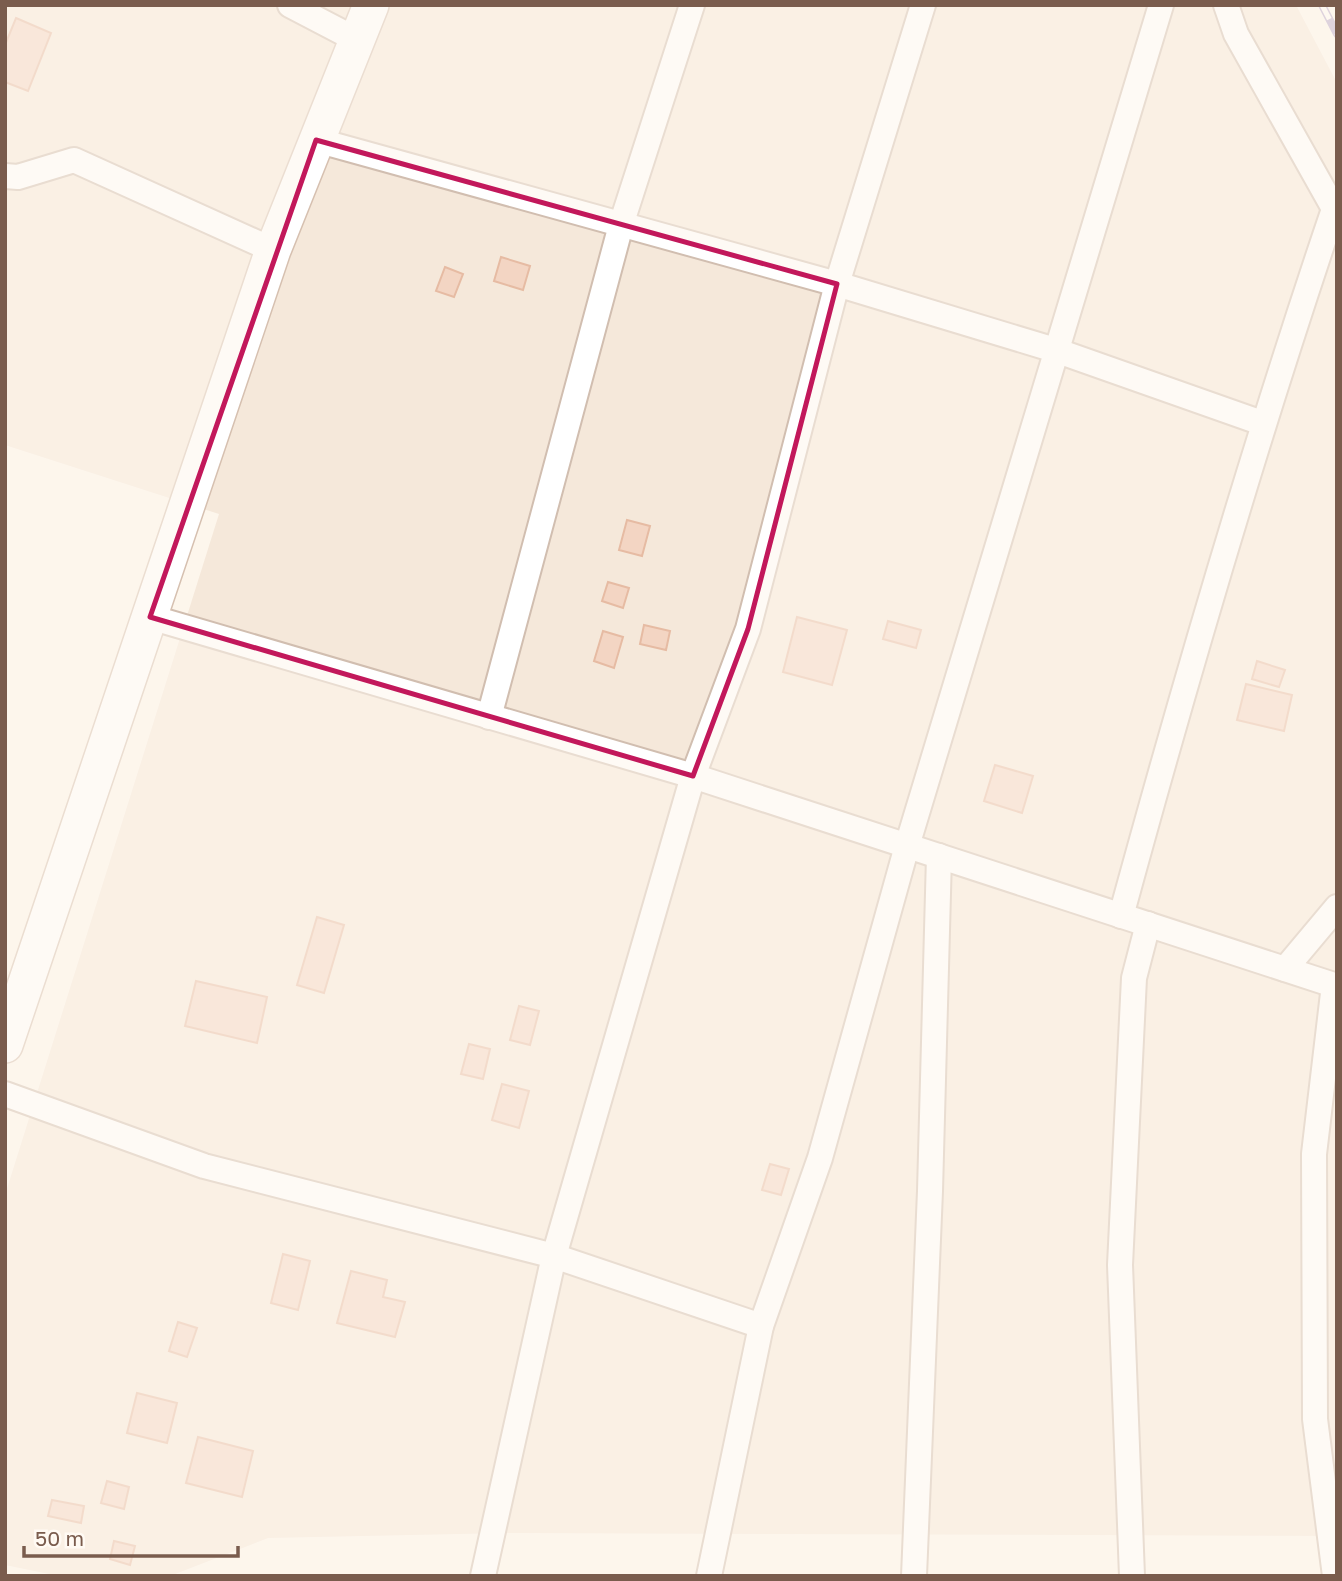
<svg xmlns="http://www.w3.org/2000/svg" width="1342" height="1581" viewBox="0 0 1342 1581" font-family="'Golos Text',sans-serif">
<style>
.residential{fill:#f5e8da}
.building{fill:#f3d5c3;stroke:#e6bba3;stroke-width:2}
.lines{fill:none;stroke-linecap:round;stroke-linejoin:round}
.street-casing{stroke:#d1beb0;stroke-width:28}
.secondary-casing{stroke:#d6c0b0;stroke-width:38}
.street{stroke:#fff;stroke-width:24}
.secondary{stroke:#fff;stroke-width:35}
.rail-casing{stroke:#b9a8c9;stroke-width:8}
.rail{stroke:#fffaf3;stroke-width:5;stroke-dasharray:16;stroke-linecap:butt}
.marked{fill:none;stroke:#c2185b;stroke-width:5;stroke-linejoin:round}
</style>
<rect width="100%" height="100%" fill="#fdf6ec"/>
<polygon class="residential" points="5,5 1296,5 1337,83 1337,1536 507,1533 268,1538 170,1576 59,1576 5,1565 5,1195 219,514 5,445"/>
<g class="building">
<polygon points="16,18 51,33 28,91 5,82 5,45"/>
<polygon points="501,257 530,266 523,290 494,281"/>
<polygon points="445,267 463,274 454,297 436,291"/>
<polygon points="627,520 650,526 642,556 619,550"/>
<polygon points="608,582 629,588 623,608 602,601"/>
<polygon points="797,617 847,630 832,685 783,672"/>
<polygon points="888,621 921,630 916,648 883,639"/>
<polygon points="644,625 670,631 666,650 640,644"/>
<polygon points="603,631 623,637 614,668 594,661"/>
<polygon points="1257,661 1285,670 1279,687 1252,679"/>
<polygon points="1246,684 1292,695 1284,731 1237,720"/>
<polygon points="995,765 1033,776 1022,813 984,801"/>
<polygon points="317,917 344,925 324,993 297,985"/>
<polygon points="196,981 267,997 257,1043 185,1026"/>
<polygon points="519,1006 539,1011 530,1045 510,1040"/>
<polygon points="469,1044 490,1049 483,1079 461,1074"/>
<polygon points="502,1084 529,1091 519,1128 492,1120"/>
<polygon points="770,1164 789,1169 781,1195 762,1190"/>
<polygon points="283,1254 310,1261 298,1310 271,1303"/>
<polygon points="351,1271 387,1280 383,1297 405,1302 395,1337 337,1323"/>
<polygon points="178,1322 197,1328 187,1357 169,1351"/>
<polygon points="137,1393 177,1403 167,1443 127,1433"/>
<polygon points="198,1437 253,1451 242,1497 186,1483"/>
<polygon points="107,1481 129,1487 124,1509 101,1503"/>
<polygon points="52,1500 84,1506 81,1523 48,1516"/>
<polygon points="114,1541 135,1546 130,1565 110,1559"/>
</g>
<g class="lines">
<defs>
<g id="street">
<polyline points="290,5 357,40"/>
<polyline points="1226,5 1236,34 1337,214"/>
<polyline points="316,140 837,284 1055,350 1262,423"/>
<polyline points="5,176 18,177 74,160 273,250"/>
<polyline points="150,617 693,776 1337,986"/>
<polyline points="489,717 621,225 692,5"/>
<path d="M1121,916C1186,678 1255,442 1334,209"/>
<polyline points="1285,969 1337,907"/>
<polyline points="1334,985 1314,1154 1315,1419 1335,1576"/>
<polyline points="5,1094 204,1166 554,1256 761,1326"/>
<polyline points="483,1576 554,1256 693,776 748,629 837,284 923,5"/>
<polyline points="709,1576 761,1326 820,1158 907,846 1161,5"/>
<polyline points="914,1576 930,1191 939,856"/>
<polyline points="1132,1576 1120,1265 1134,978 1148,924"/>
</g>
<polyline id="secondary" points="5,1045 273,250 371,5"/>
</defs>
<use href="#street" class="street-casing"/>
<use href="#secondary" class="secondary-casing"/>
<use href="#street" class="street"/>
<use href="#secondary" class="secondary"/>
<defs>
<polyline id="rail" points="1322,5 1337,34"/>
</defs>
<use href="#rail" class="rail-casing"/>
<use href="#rail" class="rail"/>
</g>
<path d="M0 0H1342V1581H0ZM316,140L837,284L748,629L693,776L150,617Z" fill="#fdf6ec" fill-opacity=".55" fill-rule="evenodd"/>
<path class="marked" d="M316,140L837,284L748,629L693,776L150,617Z"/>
<rect width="1342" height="1581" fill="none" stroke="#7a5c4d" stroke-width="14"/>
<path d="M24 1546v10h214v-10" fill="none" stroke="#7a5c4d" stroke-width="3.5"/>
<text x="35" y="1546" font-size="21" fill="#7a5c4d" stroke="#fffaf3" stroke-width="5" paint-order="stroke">50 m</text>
</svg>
